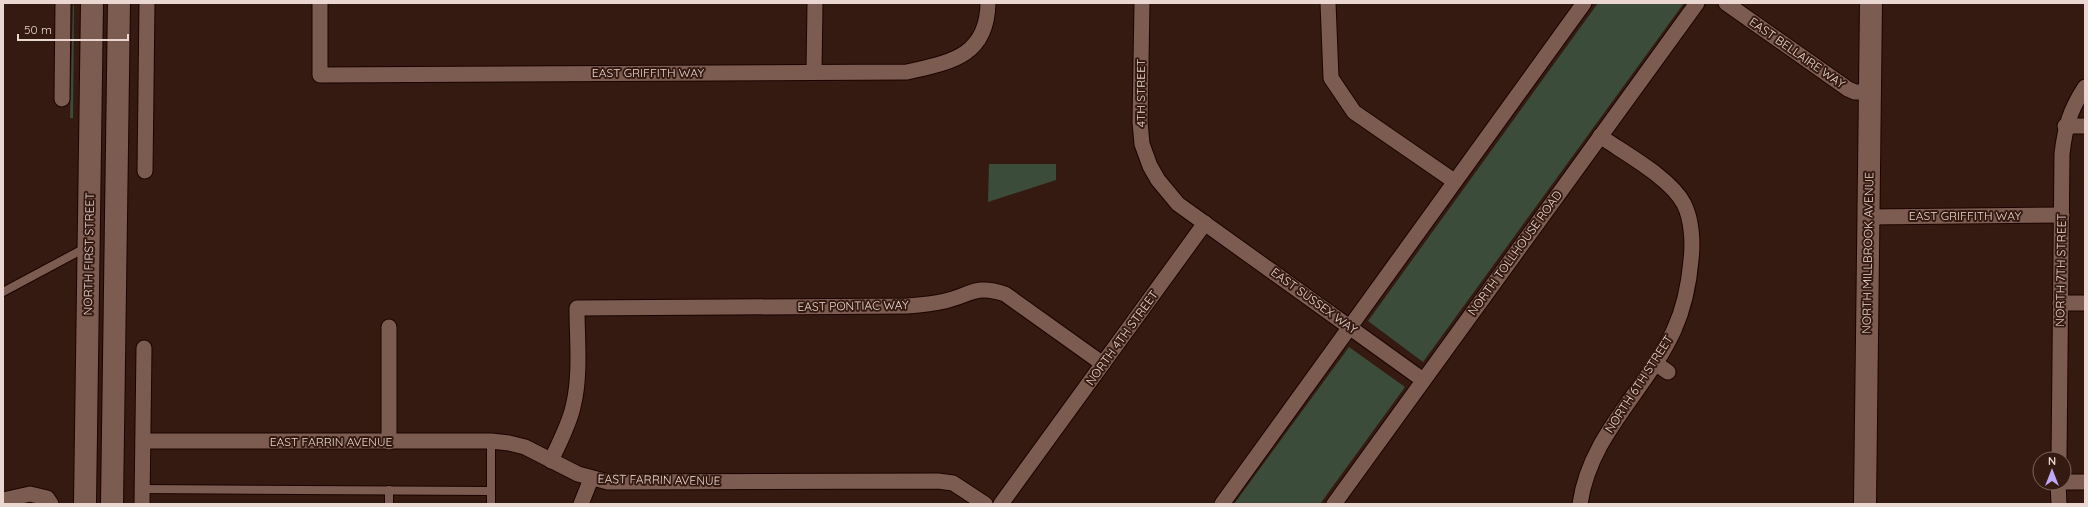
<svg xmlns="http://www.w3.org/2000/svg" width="2088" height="507" viewBox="0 0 2088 507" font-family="Quicksand,sans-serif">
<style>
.green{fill:#3b4c3a}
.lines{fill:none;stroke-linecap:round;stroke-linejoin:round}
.lane-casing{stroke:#1b0400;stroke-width:10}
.street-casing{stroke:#1b0400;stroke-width:17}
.secondary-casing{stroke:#1b0400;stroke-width:24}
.lane{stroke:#7c5c51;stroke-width:8}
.street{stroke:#7c5c51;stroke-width:15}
.secondary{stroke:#7c5c51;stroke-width:22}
.labels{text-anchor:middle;stroke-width:4;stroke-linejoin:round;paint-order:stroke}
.street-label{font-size:12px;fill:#ead7d1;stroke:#351a11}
</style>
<rect width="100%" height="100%" fill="#351a11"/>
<g class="green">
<polygon points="73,3 74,7 73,118 70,118"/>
<polygon points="1598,3 1684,3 1423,362 1368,321"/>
<polygon points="989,164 1056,164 1056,180 988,202"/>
<polygon points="1349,347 1405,387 1320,504 1234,504"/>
</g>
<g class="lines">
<defs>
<g id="lane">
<polyline points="3,292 87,247"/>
<polyline points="142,489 491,491"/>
<polyline points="389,490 389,504"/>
<polyline points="491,504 491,441"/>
</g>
<g id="street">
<path d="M320,3V75L907,72C950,62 987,57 988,3"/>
<polyline points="1142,3 1140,122 1142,144 1150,166 1158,180 1178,204 1423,380"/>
<polyline points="1328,3 1331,78 1354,112 1454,181"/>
<polyline points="1726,3 1848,89 1855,92 1870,92"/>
<polyline points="814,72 815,3"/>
<polyline points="62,99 63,3"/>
<polyline points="2065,126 2085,126"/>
<polyline points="145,171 147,3"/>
<polyline points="1868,217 2062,215"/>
<polyline points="2060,303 2085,303"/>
<polyline points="1655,363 1668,372"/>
<polyline points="143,441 491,441 509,443 525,447 578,474 608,482 938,481 953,483 985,504"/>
<polyline points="389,442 389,327"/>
<path d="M2059,459L2062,154C2065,127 2070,110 2085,87"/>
<path d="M551,461C559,443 569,425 573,407C581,375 577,340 577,308L907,306C920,305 932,304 945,301C971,295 975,284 1005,294L1103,364"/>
<polyline points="2064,482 2085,482"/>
<polyline points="2058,483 2059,504"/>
<polyline points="3,500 30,494 47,498 51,504"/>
<polyline points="142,504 144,348"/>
<polyline points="581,504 591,479"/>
<polyline points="1001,504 1205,223"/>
<polyline points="1222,504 1584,3"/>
<polyline points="1334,504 1697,3"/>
<path d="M1580,504C1590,434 1646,391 1674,330C1684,308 1689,284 1691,260C1693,243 1692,220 1684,204C1671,178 1624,153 1600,136"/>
</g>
<g id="secondary">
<polyline points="85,504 92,3"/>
<polyline points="112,504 119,3"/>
<polyline points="1865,504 1871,3"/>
</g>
</defs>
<use href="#lane" class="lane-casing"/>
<use href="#street" class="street-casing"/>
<use href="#secondary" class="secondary-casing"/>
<use href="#lane" class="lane"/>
<use href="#street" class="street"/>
<use href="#secondary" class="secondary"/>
</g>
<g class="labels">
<g class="street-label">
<text transform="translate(1797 53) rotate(35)" y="4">EAST BELLAIRE WAY</text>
<text x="648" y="77">EAST GRIFFITH WAY</text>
<text transform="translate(1141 93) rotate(-90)" y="4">4TH STREET</text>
<text x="1965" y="220">EAST GRIFFITH WAY</text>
<text transform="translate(1515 253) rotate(-54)" y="4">NORTH TOLLHOUSE ROAD</text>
<text transform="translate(1868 253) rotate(-89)" y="4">NORTH MILLBROOK AVENUE</text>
<text transform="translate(89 254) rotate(-89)" y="4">NORTH FIRST STREET</text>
<text transform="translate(2061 270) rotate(-89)" y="4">NORTH 7TH STREET</text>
<text transform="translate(1314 301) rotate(36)" y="4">EAST SUSSEX WAY</text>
<text transform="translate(853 306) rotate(-1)" y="4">EAST PONTIAC WAY</text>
<text transform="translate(1122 338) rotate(-54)" y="4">NORTH 4TH STREET</text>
<text transform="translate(1639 384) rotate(-57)" y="4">NORTH 6TH STREET</text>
<text x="331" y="446">EAST FARRIN AVENUE</text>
<text transform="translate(659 480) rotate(1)" y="4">EAST FARRIN AVENUE</text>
</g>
</g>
<rect width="2088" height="507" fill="none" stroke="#ead7d1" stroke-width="8"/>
<g transform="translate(2052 471)"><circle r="19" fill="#351a11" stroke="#7d665e"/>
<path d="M0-3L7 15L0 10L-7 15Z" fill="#bfa8f4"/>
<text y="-6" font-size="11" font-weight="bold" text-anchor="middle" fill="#ead7d1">N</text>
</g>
<path d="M18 34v6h110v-6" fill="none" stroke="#ead7d1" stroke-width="2"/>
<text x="24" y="34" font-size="12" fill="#ead7d1" stroke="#351a11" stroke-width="3" paint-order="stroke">50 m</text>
</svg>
